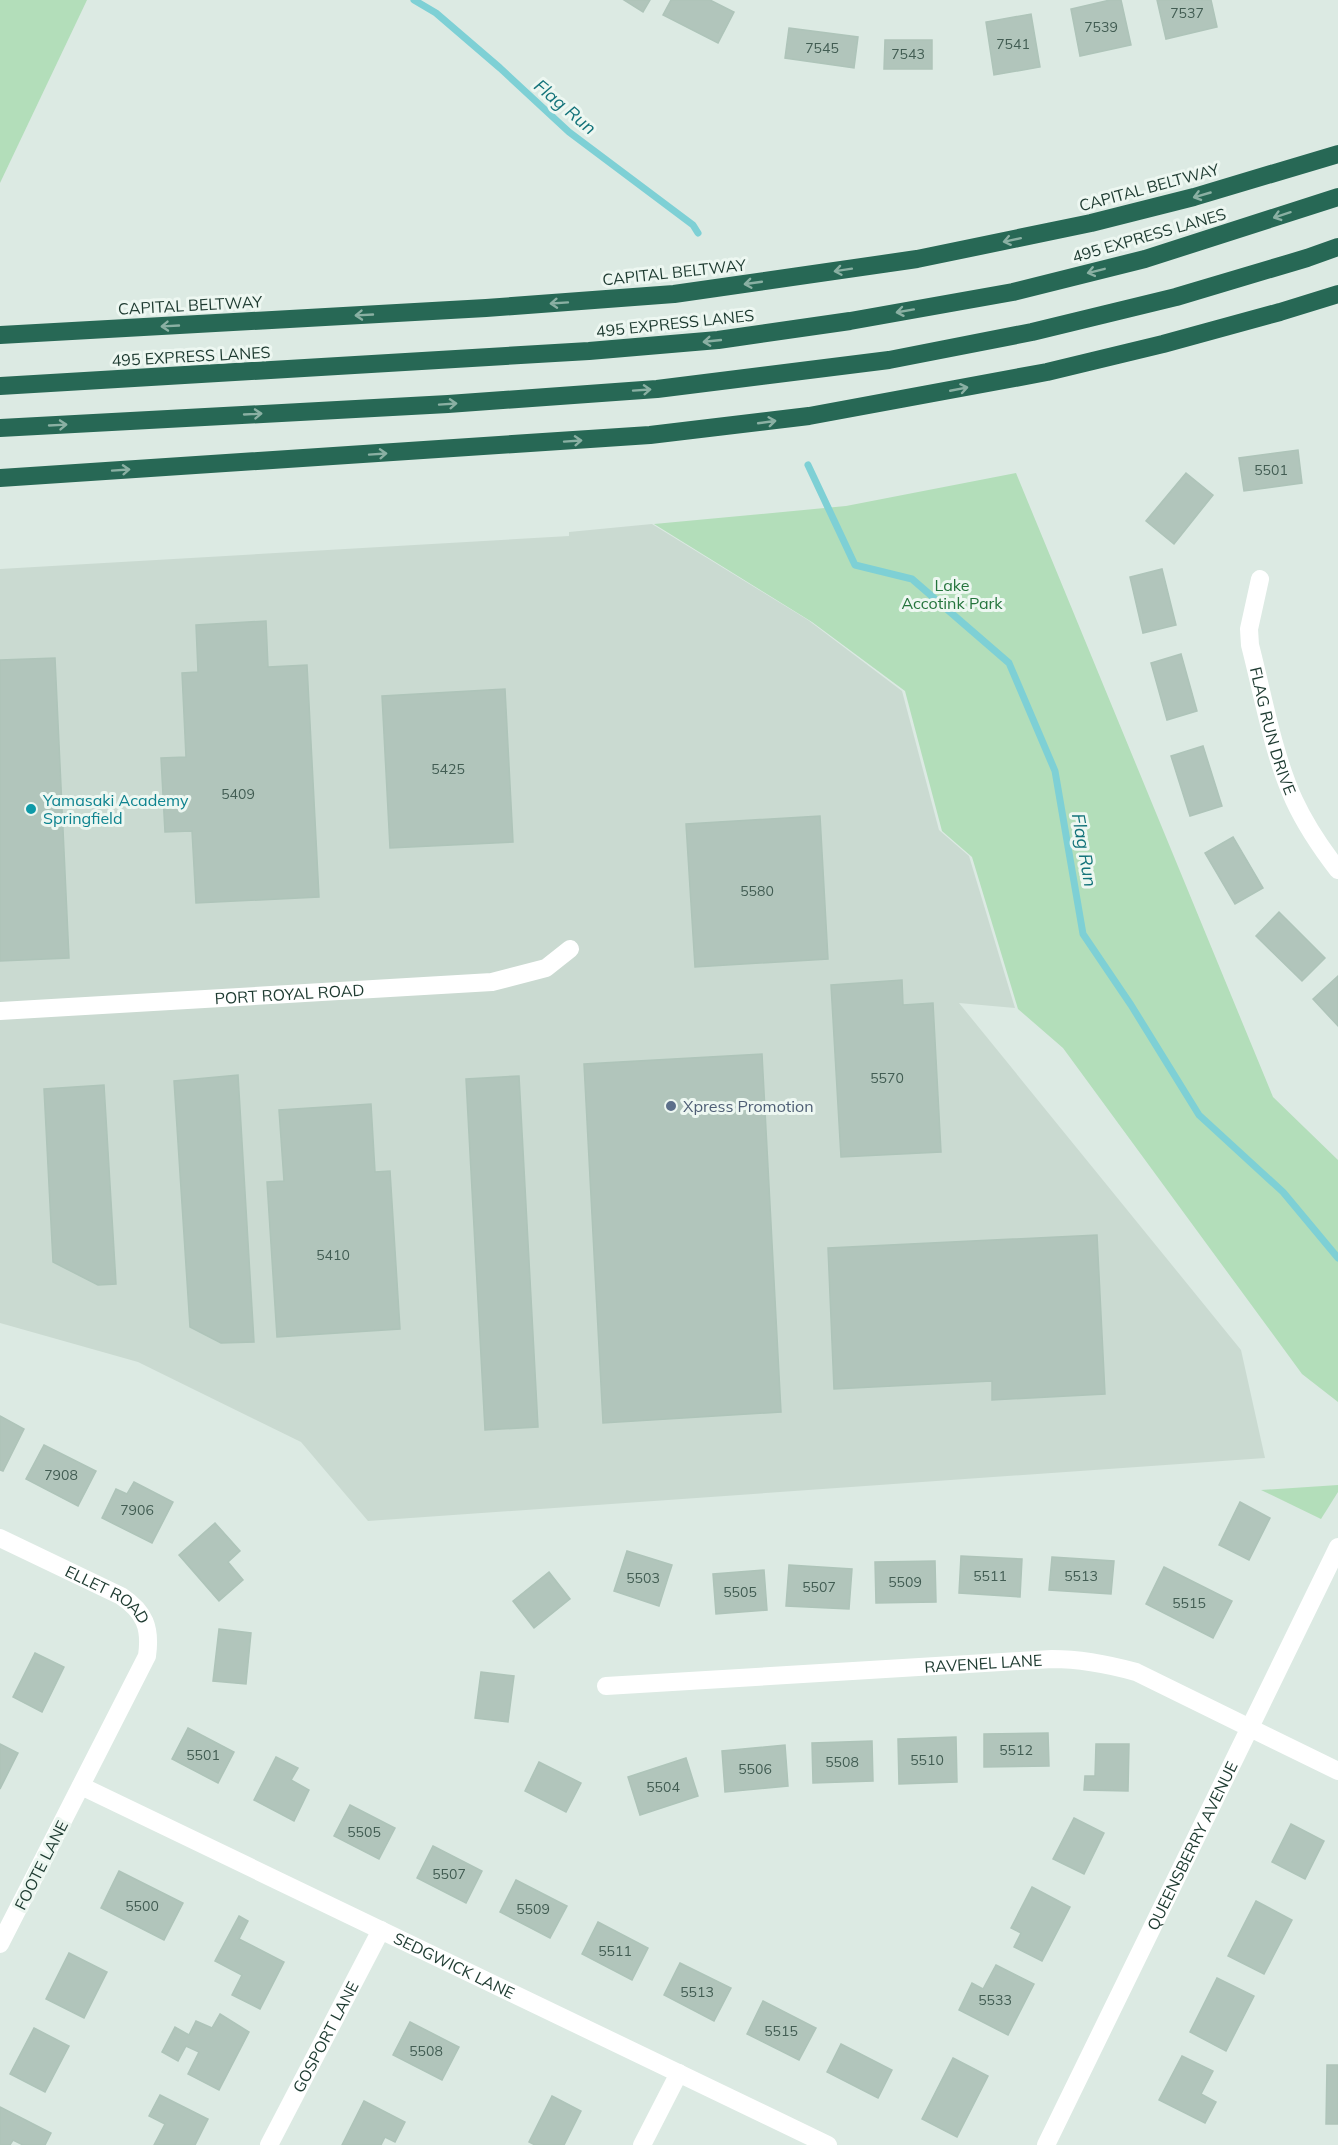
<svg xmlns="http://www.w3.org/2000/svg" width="1338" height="2145" viewBox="0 0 1338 2145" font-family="Mulish,sans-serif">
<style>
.built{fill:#cadad1}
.green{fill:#b3deba}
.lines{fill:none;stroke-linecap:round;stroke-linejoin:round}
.stream{stroke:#7ed0d5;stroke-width:7}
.building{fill:#b1c5bb;stroke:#aec4b9;stroke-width:1.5}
.minor{stroke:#fff;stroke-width:18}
.tertiary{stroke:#fff;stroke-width:18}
.motorway{stroke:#276855;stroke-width:18}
.oneway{stroke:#8ab0a3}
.culture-dot{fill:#0f9aa8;stroke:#edf7f1;stroke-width:2}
.service-dot{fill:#5c6f8a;stroke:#edf7f1;stroke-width:2}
.labels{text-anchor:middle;stroke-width:6;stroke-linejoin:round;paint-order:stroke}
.number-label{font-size:14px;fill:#425d53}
.street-label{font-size:16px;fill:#1d3a30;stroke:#edf7f1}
.park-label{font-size:16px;fill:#24743c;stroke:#edf7f1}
.culture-label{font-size:16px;fill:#0d838f;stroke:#edf7f1;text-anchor:start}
.service-label{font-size:16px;fill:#4e5e75;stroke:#edf7f1;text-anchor:start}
.water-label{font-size:18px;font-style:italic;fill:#13737a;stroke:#edf7f1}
</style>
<rect width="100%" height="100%" fill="#dceae3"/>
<polygon class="built" points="652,524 808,620 902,691 939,830 969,856 1015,1008 959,1003 1241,1350 1265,1458 368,1521 301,1442 138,1362 0,1323 0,569 569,536 569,532"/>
<g class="green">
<polygon points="0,0 87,0 0,183"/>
<polygon points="1016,473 1273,1097 1338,1160 1338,1402 1302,1374 1063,1048 1018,1009 972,857 942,831 905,691 812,622 654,524 846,506"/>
<polygon points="1338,1485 1338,1492 1321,1519 1261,1490"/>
</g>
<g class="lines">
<g class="stream">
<polyline points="414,0 436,13 500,68 569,132 693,225 698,233"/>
<polyline points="808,465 855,565 912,579 1009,663 1055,771 1083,934 1131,1005 1199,1115 1283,1192 1338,1258"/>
</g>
</g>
<g class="building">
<polygon points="624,0 650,0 643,12"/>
<polygon points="671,0 710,0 734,12 718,43 663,15"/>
<polygon points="1110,0 1121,0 1131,45 1080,56 1071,9"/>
<polygon points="1157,0 1211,0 1217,27 1166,39"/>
<polygon points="1031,14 1040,67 994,75 986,22"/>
<polygon points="789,28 858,37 854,68 785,58"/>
<polygon points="885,40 932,40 932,69 884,69"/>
<polygon points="1298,450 1302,483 1244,491 1239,458"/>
<polygon points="1186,473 1213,495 1174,544 1146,521"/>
<polygon points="1162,569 1176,625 1143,633 1130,577"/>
<polygon points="266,621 268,667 307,665 319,897 196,903 192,831 165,832 161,758 186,757 182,673 198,672 196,625"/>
<polygon points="1181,654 1197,711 1167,720 1151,663"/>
<polygon points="55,658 69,958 0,961 0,660"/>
<polygon points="505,689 513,842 390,848 382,696"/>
<polygon points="1203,746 1222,806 1190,816 1171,756"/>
<polygon points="820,816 828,959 695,967 686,824"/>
<polygon points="1233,837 1263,888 1235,904 1205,853"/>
<polygon points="1279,912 1325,958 1302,981 1256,936"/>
<polygon points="1338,976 1338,1026 1313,999"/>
<polygon points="902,980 903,1005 933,1003 941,1152 841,1157 831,985"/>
<polygon points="762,1054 781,1412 603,1423 584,1064"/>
<polygon points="238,1075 254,1342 221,1343 190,1327 174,1081"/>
<polygon points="519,1076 538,1427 485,1430 466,1079"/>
<polygon points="104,1085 116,1284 98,1285 53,1262 44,1089"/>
<polygon points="371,1104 375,1172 390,1171 400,1329 277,1337 267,1182 284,1181 279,1110"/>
<polygon points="1097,1235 1105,1394 992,1400 992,1381 834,1389 828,1248"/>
<polygon points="0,1416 24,1429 3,1471 0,1470"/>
<polygon points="44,1445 96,1471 78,1506 26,1479"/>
<polygon points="134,1482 173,1502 152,1543 102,1518 116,1489 127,1494"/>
<polygon points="1240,1502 1270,1518 1249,1560 1219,1545"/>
<polygon points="215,1523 240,1551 228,1562 243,1580 219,1601 179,1555"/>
<polygon points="627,1551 672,1565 659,1606 614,1591"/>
<polygon points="961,1556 1022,1559 1020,1597 959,1593"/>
<polygon points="1052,1557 1114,1561 1111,1594 1049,1590"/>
<polygon points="935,1561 936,1602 876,1603 875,1562"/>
<polygon points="789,1565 852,1569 849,1609 786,1606"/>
<polygon points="1164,1567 1232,1601 1213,1638 1146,1604"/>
<polygon points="764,1570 767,1610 716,1614 713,1574"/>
<polygon points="549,1572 570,1599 534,1628 513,1601"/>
<polygon points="219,1629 251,1633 246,1684 213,1681"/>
<polygon points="35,1653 64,1667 42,1712 13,1697"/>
<polygon points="481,1672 514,1676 508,1722 475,1718"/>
<polygon points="188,1728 234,1752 218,1783 172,1759"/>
<polygon points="1048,1733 1049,1766 984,1767 984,1734"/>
<polygon points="956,1737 957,1782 899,1784 898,1739"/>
<polygon points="872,1741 873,1781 813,1783 812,1743"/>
<polygon points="0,1744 18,1753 0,1789"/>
<polygon points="1096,1744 1129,1744 1128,1791 1084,1790 1085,1776 1095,1776"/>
<polygon points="785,1745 788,1786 725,1792 722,1751"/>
<polygon points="276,1757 298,1768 291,1780 309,1790 294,1821 254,1800"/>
<polygon points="686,1758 698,1796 640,1815 628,1777"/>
<polygon points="539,1762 581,1783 566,1812 525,1791"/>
<polygon points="350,1805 395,1828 379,1859 334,1836"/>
<polygon points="1074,1818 1104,1833 1084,1874 1053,1859"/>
<polygon points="1291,1824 1324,1841 1305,1879 1272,1862"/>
<polygon points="433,1846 482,1871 466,1903 417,1878"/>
<polygon points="119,1871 183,1903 164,1940 101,1908"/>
<polygon points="516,1880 567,1906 550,1938 500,1912"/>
<polygon points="1032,1887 1070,1907 1042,1961 1014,1947 1021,1933 1011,1928"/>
<polygon points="1256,1901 1292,1920 1264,1974 1228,1956"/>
<polygon points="239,1916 248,1921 239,1939 284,1962 260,2009 232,1995 242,1975 215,1961"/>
<polygon points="598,1922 648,1948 632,1980 582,1954"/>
<polygon points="69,1953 107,1972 84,2018 46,1999"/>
<polygon points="680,1963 731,1988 714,2021 664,1995"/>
<polygon points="996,1965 1034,1984 1008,2035 959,2010 972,1983 983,1989"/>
<polygon points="1217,1978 1254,1996 1226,2051 1190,2032"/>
<polygon points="763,2001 816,2028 799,2060 747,2034"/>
<polygon points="220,2014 249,2032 219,2090 188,2074 199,2052 186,2046 178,2061 162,2052 175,2027 189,2035 196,2021 212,2028"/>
<polygon points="410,2022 459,2047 442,2080 393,2055"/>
<polygon points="34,2028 69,2046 45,2092 10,2074"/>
<polygon points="841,2044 892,2070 878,2098 827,2072"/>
<polygon points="1182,2056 1213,2071 1201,2094 1216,2102 1205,2123 1159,2100"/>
<polygon points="953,2058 988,2076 957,2137 922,2119"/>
<polygon points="1327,2065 1338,2065 1338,2124 1326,2124"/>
<polygon points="160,2095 208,2119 195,2145 154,2145 165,2124 149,2116"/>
<polygon points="552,2096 581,2111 564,2145 535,2145 529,2142"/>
<polygon points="364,2101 405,2122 395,2142 385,2137 381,2145 342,2145"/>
<polygon points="0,2107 51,2133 45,2145 23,2145 13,2140 10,2145 0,2145"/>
</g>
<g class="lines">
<g class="minor">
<path id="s1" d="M1260,579L1249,629L1250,645C1263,695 1273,754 1294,800C1306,826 1321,848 1338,870"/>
<path id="s2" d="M0,1011L492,982L546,968L570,949"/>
<path id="s3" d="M0,1538L121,1596C145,1612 151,1628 147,1656L0,1944"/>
<path id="s4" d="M606,1686L1052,1659C1081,1659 1107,1664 1136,1672L1338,1771"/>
<path id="s5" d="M81,1786L828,2145"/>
<path id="s6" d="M269,2145L381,1930"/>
<polyline points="642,2145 679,2073"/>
</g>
<path class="tertiary" id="s7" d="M1046,2145L1338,1547"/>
<g class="motorway">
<polyline points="0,335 486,308 674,294 917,259 1091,223 1194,197 1338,154"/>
<polyline points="0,386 589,351 718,340 850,321 1013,292 1145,259 1338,197"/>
<polyline points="0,428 448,404 657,389 889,360 1032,332 1176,297 1307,258 1338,247"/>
<polyline points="0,478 650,435 809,416 1047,372 1163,344 1280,312 1338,294"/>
</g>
</g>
<defs><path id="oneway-shaft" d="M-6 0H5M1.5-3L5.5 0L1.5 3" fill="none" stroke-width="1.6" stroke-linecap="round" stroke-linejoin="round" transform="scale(1.5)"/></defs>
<g class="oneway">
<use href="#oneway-shaft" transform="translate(1202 195) rotate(164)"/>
<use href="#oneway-shaft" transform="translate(1282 215) rotate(162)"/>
<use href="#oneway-shaft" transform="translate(1012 240) rotate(168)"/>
<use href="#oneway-shaft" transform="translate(843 270) rotate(171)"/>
<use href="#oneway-shaft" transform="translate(1096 271) rotate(166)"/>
<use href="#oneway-shaft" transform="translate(753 283) rotate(172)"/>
<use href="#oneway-shaft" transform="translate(559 303) rotate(176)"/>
<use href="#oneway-shaft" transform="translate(905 311) rotate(170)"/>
<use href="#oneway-shaft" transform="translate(364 315) rotate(177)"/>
<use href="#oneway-shaft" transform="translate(170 326) rotate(177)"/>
<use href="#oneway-shaft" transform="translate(712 341) rotate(174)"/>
<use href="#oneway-shaft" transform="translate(959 389) rotate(-11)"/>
<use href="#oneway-shaft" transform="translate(642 390) rotate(-4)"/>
<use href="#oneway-shaft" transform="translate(448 404) rotate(-4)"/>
<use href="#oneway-shaft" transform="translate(253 414) rotate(-3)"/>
<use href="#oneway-shaft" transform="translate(767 422) rotate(-8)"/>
<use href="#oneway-shaft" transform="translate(58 425) rotate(-3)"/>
<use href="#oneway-shaft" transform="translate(573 441) rotate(-4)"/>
<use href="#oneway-shaft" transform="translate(378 454) rotate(-4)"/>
<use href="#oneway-shaft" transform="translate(121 470) rotate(-4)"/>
</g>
<circle class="culture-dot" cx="31" cy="809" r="6"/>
<circle class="service-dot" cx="671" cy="1106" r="6"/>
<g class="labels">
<g class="number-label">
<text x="1187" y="18">7537</text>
<text x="1101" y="32">7539</text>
<text x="1013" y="49">7541</text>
<text x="822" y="53">7545</text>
<text x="908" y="59">7543</text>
<text x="1271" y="475">5501</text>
<text x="448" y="774">5425</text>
<text x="238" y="799">5409</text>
<text x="757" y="896">5580</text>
<text x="887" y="1083">5570</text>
<text x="333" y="1260">5410</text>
<text x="61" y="1480">7908</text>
<text x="137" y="1515">7906</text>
<text x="990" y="1581">5511</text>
<text x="1081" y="1581">5513</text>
<text x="643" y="1583">5503</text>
<text x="905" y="1587">5509</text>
<text x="819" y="1592">5507</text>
<text x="740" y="1597">5505</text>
<text x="1189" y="1608">5515</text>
<text x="1016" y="1755">5512</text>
<text x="203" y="1760">5501</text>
<text x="927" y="1765">5510</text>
<text x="842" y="1767">5508</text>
<text x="755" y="1774">5506</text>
<text x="663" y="1792">5504</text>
<text x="364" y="1837">5505</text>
<text x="449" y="1879">5507</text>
<text x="142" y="1911">5500</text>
<text x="533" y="1914">5509</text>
<text x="615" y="1956">5511</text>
<text x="697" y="1997">5513</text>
<text x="995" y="2005">5533</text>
<text x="781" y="2036">5515</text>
<text x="426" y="2056">5508</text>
</g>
<g class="street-label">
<text transform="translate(1149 187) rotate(-15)" y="6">CAPITAL BELTWAY</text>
<text transform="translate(1149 235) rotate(-16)" y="6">495 EXPRESS LANES</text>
<text transform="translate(674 272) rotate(-6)" y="6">CAPITAL BELTWAY</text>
<text transform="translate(190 305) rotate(-3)" y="6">CAPITAL BELTWAY</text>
<text transform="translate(675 323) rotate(-6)" y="6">495 EXPRESS LANES</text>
<text transform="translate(191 356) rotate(-3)" y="6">495 EXPRESS LANES</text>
<text dy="6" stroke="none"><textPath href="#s1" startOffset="156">FLAG RUN DRIVE</textPath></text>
<text dy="6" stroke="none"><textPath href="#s2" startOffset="290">PORT ROYAL ROAD</textPath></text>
<text dy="6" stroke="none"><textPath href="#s3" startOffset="122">ELLET ROAD</textPath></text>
<text dy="6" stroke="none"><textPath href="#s4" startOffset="378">RAVENEL LANE</textPath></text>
<text dy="6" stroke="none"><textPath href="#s7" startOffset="333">QUEENSBERRY AVENUE</textPath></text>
<text transform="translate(41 1865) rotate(-63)" y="6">FOOTE LANE</text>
<text dy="6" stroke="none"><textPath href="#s5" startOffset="414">SEDGWICK LANE</textPath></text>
<text dy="6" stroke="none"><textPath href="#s6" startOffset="122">GOSPORT LANE</textPath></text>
</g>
<g class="park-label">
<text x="952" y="591">Lake<tspan x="952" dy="18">Accotink Park</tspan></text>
</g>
<g class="culture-label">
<text x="43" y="806">Yamasaki Academy<tspan x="43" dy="18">Springfield</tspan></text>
</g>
<g class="service-label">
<text x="683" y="1112">Xpress Promotion</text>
</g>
<g class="water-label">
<text transform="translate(565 107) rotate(40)" y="6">Flag Run</text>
<text transform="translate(1084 850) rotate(80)" y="6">Flag Run</text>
</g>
</g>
</svg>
